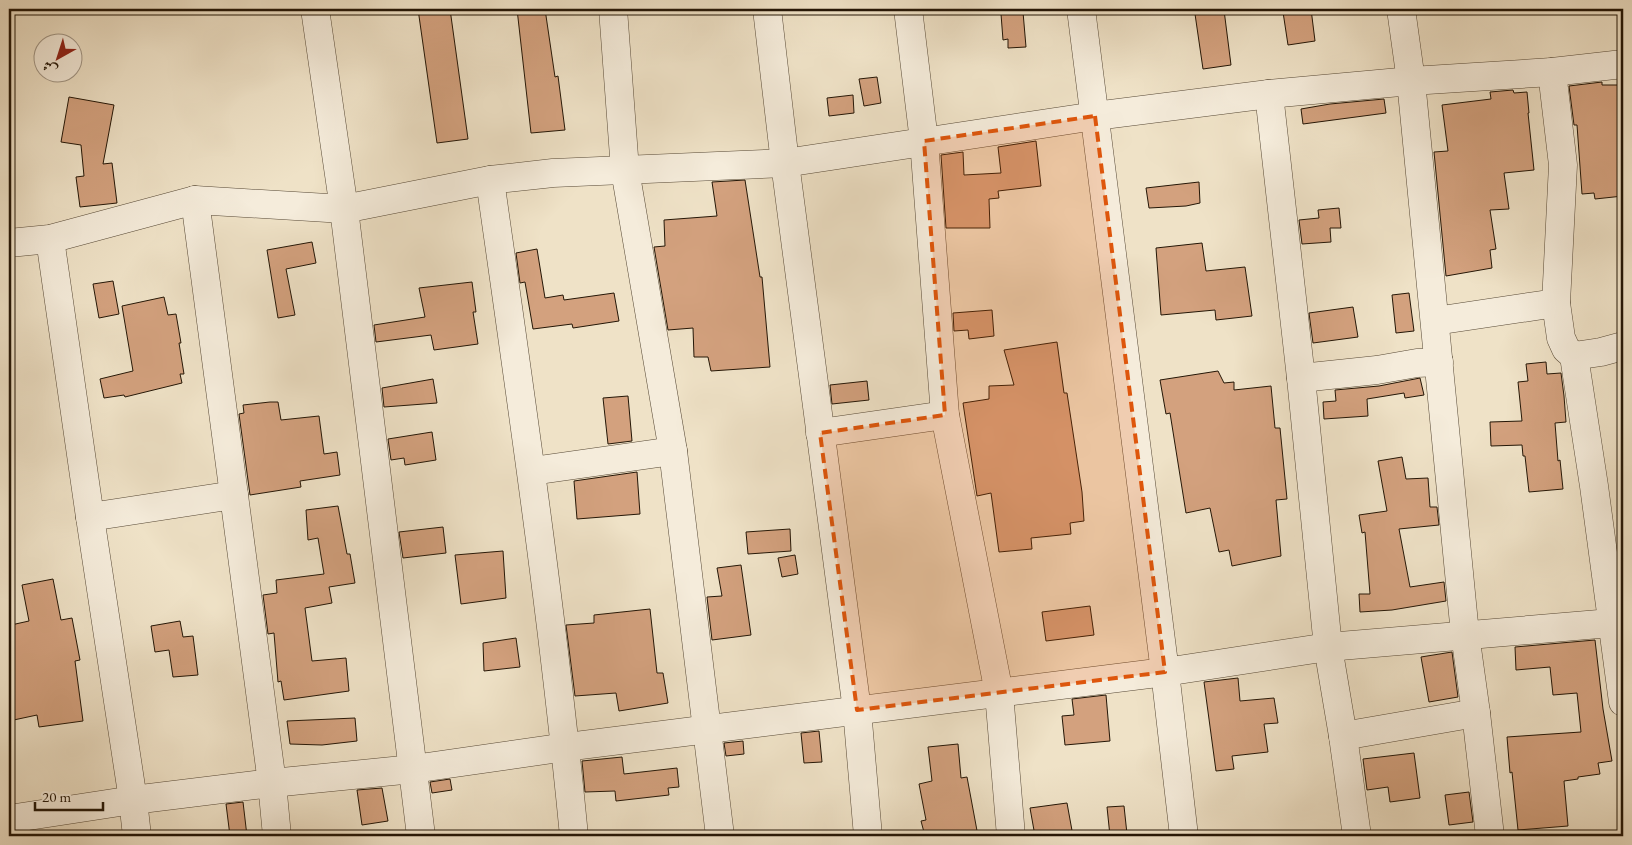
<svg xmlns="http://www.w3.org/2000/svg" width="1632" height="845" viewBox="0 0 1632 845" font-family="'EB Garamond',Amiri,serif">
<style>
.building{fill:#d3a17e;stroke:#241606}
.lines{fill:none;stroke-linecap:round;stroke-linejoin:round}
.minor-casing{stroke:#574936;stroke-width:29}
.minor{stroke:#f5ecdb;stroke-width:28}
.marked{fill:#de560c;fill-opacity:0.2;stroke:#de560c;stroke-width:4;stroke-dasharray:10 6;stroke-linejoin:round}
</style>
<rect width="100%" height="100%" fill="#efe2c7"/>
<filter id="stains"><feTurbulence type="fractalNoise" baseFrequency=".004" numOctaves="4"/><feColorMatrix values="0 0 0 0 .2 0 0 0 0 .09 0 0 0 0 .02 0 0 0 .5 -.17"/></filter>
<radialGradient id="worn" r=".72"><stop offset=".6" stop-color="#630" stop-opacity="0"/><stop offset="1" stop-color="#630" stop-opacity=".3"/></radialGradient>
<g class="building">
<polygon points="418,9 450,9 468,139 437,143"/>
<polygon points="517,9 545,9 555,77 558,76 565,130 531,133"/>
<polygon points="1311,9 1315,41 1288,45 1283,12"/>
<polygon points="1224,10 1231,65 1203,69 1195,14"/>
<polygon points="1023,12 1026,47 1008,48 1008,39 1003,40 1001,14"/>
<polygon points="877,77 881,103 864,106 859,79"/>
<polygon points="1602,82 1602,85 1619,85 1620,124 1619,124 1623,166 1623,180 1621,180 1623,196 1595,199 1594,193 1582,194 1577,125 1574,125 1569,86"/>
<polygon points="1513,90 1514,93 1527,92 1529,113 1528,113 1534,170 1504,173 1509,209 1490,210 1496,249 1490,250 1492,268 1446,276 1434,152 1448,151 1442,105 1491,99 1490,92"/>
<polygon points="853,95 854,113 829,116 827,98"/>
<polygon points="69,97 114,105 103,164 112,163 117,203 80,207 76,177 84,176 81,145 61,142"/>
<polygon points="1384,99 1386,113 1303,124 1301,109 1330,104"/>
<polygon points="1036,141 1041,186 998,191 999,198 989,199 990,228 946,228 941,155 963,152 964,175 1001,173 998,147"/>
<polygon points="745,180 760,277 762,277 770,367 711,371 708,357 694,357 693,328 668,330 654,247 665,246 664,220 717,216 712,182"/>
<polygon points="1199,182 1200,203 1186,206 1149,208 1146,188"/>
<polygon points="1339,208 1341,228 1330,228 1331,242 1302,244 1299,220 1319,218 1318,210"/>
<polygon points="312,242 316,263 286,269 295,315 278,318 267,250"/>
<polygon points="1202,243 1206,271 1245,267 1252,316 1216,320 1215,310 1161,315 1156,248"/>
<polygon points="537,249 545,298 563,295 564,300 614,293 619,321 573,328 572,324 533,329 525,282 520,283 516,253"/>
<polygon points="113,281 119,314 99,318 93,284"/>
<polygon points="472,282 476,312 473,312 478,344 434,350 431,335 376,342 374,325 425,317 419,288"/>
<polygon points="1409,293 1414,331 1396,333 1392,295"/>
<polygon points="164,297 168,315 176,314 181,343 179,343 184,374 180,374 182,383 125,397 124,395 104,398 100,379 133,371 122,306"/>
<polygon points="1353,307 1358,337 1313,343 1309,313"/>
<polygon points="992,310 994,336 969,339 968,330 954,331 953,313"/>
<polygon points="1057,342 1064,393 1067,393 1082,492 1084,521 1070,523 1071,534 1031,538 1032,549 999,552 991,493 977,496 963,403 989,399 989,386 1014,385 1004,350"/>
<polygon points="1546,362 1547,374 1561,373 1564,396 1566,422 1555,423 1558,461 1560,460 1563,489 1529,492 1525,456 1523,456 1522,445 1491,446 1490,422 1522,421 1518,382 1528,381 1526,364"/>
<polygon points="1218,371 1224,383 1234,382 1234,390 1271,386 1275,428 1280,428 1287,499 1276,500 1281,556 1232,566 1229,550 1219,552 1210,508 1186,513 1170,413 1166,414 1160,380"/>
<polygon points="1420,378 1424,395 1405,398 1404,393 1367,399 1368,416 1324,419 1323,402 1336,401 1335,390 1379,386"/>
<polygon points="433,379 437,403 384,407 382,388"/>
<polygon points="867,381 869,400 832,404 830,385"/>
<polygon points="628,396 632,441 608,444 603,398"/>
<polygon points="270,402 278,402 281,420 319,416 324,454 337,452 340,475 300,481 301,487 250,495 239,414 244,413 243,405"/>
<polygon points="432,432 436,460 405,465 404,458 391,460 388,439"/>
<polygon points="1402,457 1406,479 1428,478 1430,507 1437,507 1439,525 1399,529 1410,587 1444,582 1446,601 1392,610 1360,612 1359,594 1370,594 1365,532 1362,533 1359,515 1387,511 1378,461"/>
<polygon points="637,472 640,514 577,519 574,481"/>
<polygon points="338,506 347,554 350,554 355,583 329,587 332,603 305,608 312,661 346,658 349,691 284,700 281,681 278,682 274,633 268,634 263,595 277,593 276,580 324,574 318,538 308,540 306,510"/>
<polygon points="443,527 446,553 403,558 399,532"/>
<polygon points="790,529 791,551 748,554 746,532"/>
<polygon points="503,551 506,598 461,604 455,555"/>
<polygon points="795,555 798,574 782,577 778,558"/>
<polygon points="741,565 751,635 712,640 707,597 722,596 717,568"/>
<polygon points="53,579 61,620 72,618 80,660 75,661 83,721 39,727 37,715 9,721 9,638 13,637 11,625 29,621 22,585"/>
<polygon points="1090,606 1094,635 1046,641 1042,612"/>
<polygon points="650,609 657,673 663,673 668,703 619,711 616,693 575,696 566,625 594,623 594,615"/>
<polygon points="180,621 183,637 193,636 198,675 173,677 169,650 155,652 151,626"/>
<polygon points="516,638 520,667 484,671 483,643"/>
<polygon points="1595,640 1603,709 1612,761 1598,763 1600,774 1578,777 1578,779 1564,781 1568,826 1518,830 1512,772 1510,773 1507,737 1581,732 1577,693 1553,695 1550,667 1516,670 1515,647"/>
<polygon points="1452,652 1458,697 1429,702 1421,657"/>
<polygon points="1238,678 1240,701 1274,698 1278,723 1264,724 1268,752 1232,756 1234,769 1216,771 1204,682"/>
<polygon points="1106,695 1110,741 1065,745 1062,716 1074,715 1072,699"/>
<polygon points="355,718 357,741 322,745 290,744 287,721"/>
<polygon points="819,731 822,762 804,763 801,733"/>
<polygon points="743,741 744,754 726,756 724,743"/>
<polygon points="958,744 961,778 967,777 978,836 925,836 921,821 926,820 919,784 932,781 928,747"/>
<polygon points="1414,753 1420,798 1390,802 1388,787 1367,790 1363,759"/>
<polygon points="622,757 624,774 677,768 679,787 668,788 669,795 616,801 615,791 585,792 582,761"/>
<polygon points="450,779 452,790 432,793 430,782"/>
<polygon points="382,788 388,821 362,825 357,790"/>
<polygon points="1469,792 1473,822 1449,825 1445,795"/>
<polygon points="243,802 247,836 230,836 226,804"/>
<polygon points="1067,803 1073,836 1035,836 1030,808"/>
<polygon points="1124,806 1127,834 1110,836 1107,807"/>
</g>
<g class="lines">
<defs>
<g id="minor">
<polyline points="315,9 344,209 421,836"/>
<polyline points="613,9 625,170 673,451 720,836"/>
<polyline points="767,9 785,163 857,710 868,836"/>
<polyline points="908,9 924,141 945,415 999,693 1011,836"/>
<polyline points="1081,9 1165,672 1184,836"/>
<polyline points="1401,9 1411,81 1465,634 1476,713 1490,836"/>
<polyline points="1552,72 1563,165 1556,303 1561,338 1566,349 1574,356 1594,486 1623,702"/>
<polyline points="1269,94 1301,378 1328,647 1343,736 1357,836"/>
<path d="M490,180C521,399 553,617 574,836"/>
<polyline points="195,200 272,783 277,836"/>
<polyline points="50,239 90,517 133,800 137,836"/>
<polyline points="9,243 50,239 195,200 344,209 490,180 553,173 785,163 1095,116 1269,94 1411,81 1552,72 1623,64"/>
<polyline points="1435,321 1556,303"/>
<polyline points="1574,356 1601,352 1623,346"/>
<polyline points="1301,378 1377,370 1417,363 1439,362"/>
<polyline points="820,433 945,415"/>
<polyline points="532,471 673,451"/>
<polyline points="90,517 234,495"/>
<polyline points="1343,736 1476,713"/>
<polyline points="9,819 133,800 272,783 413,769 566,747 1165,672 1328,647 1623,622"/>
</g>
</defs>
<use href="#minor" class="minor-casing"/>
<use href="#minor" class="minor"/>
</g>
<path class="marked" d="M1095,116L1165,672L857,710L820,433L945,415L924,141Z"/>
<rect width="1632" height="845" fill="none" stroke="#efe2c7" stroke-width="30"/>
<rect x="10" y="10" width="1612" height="825" fill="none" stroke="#241606" stroke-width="2.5"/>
<rect x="15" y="15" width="1602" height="815" fill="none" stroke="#241606"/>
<g transform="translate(58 58) rotate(219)"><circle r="24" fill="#f5ecdb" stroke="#a19686"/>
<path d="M0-4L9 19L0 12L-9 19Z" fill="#8f2418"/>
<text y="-8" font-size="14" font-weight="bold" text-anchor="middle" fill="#241606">ش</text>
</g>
<path d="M35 802v8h68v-8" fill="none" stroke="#241606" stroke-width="2.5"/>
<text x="42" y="802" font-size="15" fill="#241606" stroke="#f5ecdb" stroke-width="4" paint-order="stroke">20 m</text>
<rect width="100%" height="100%" filter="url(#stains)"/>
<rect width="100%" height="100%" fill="url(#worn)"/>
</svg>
